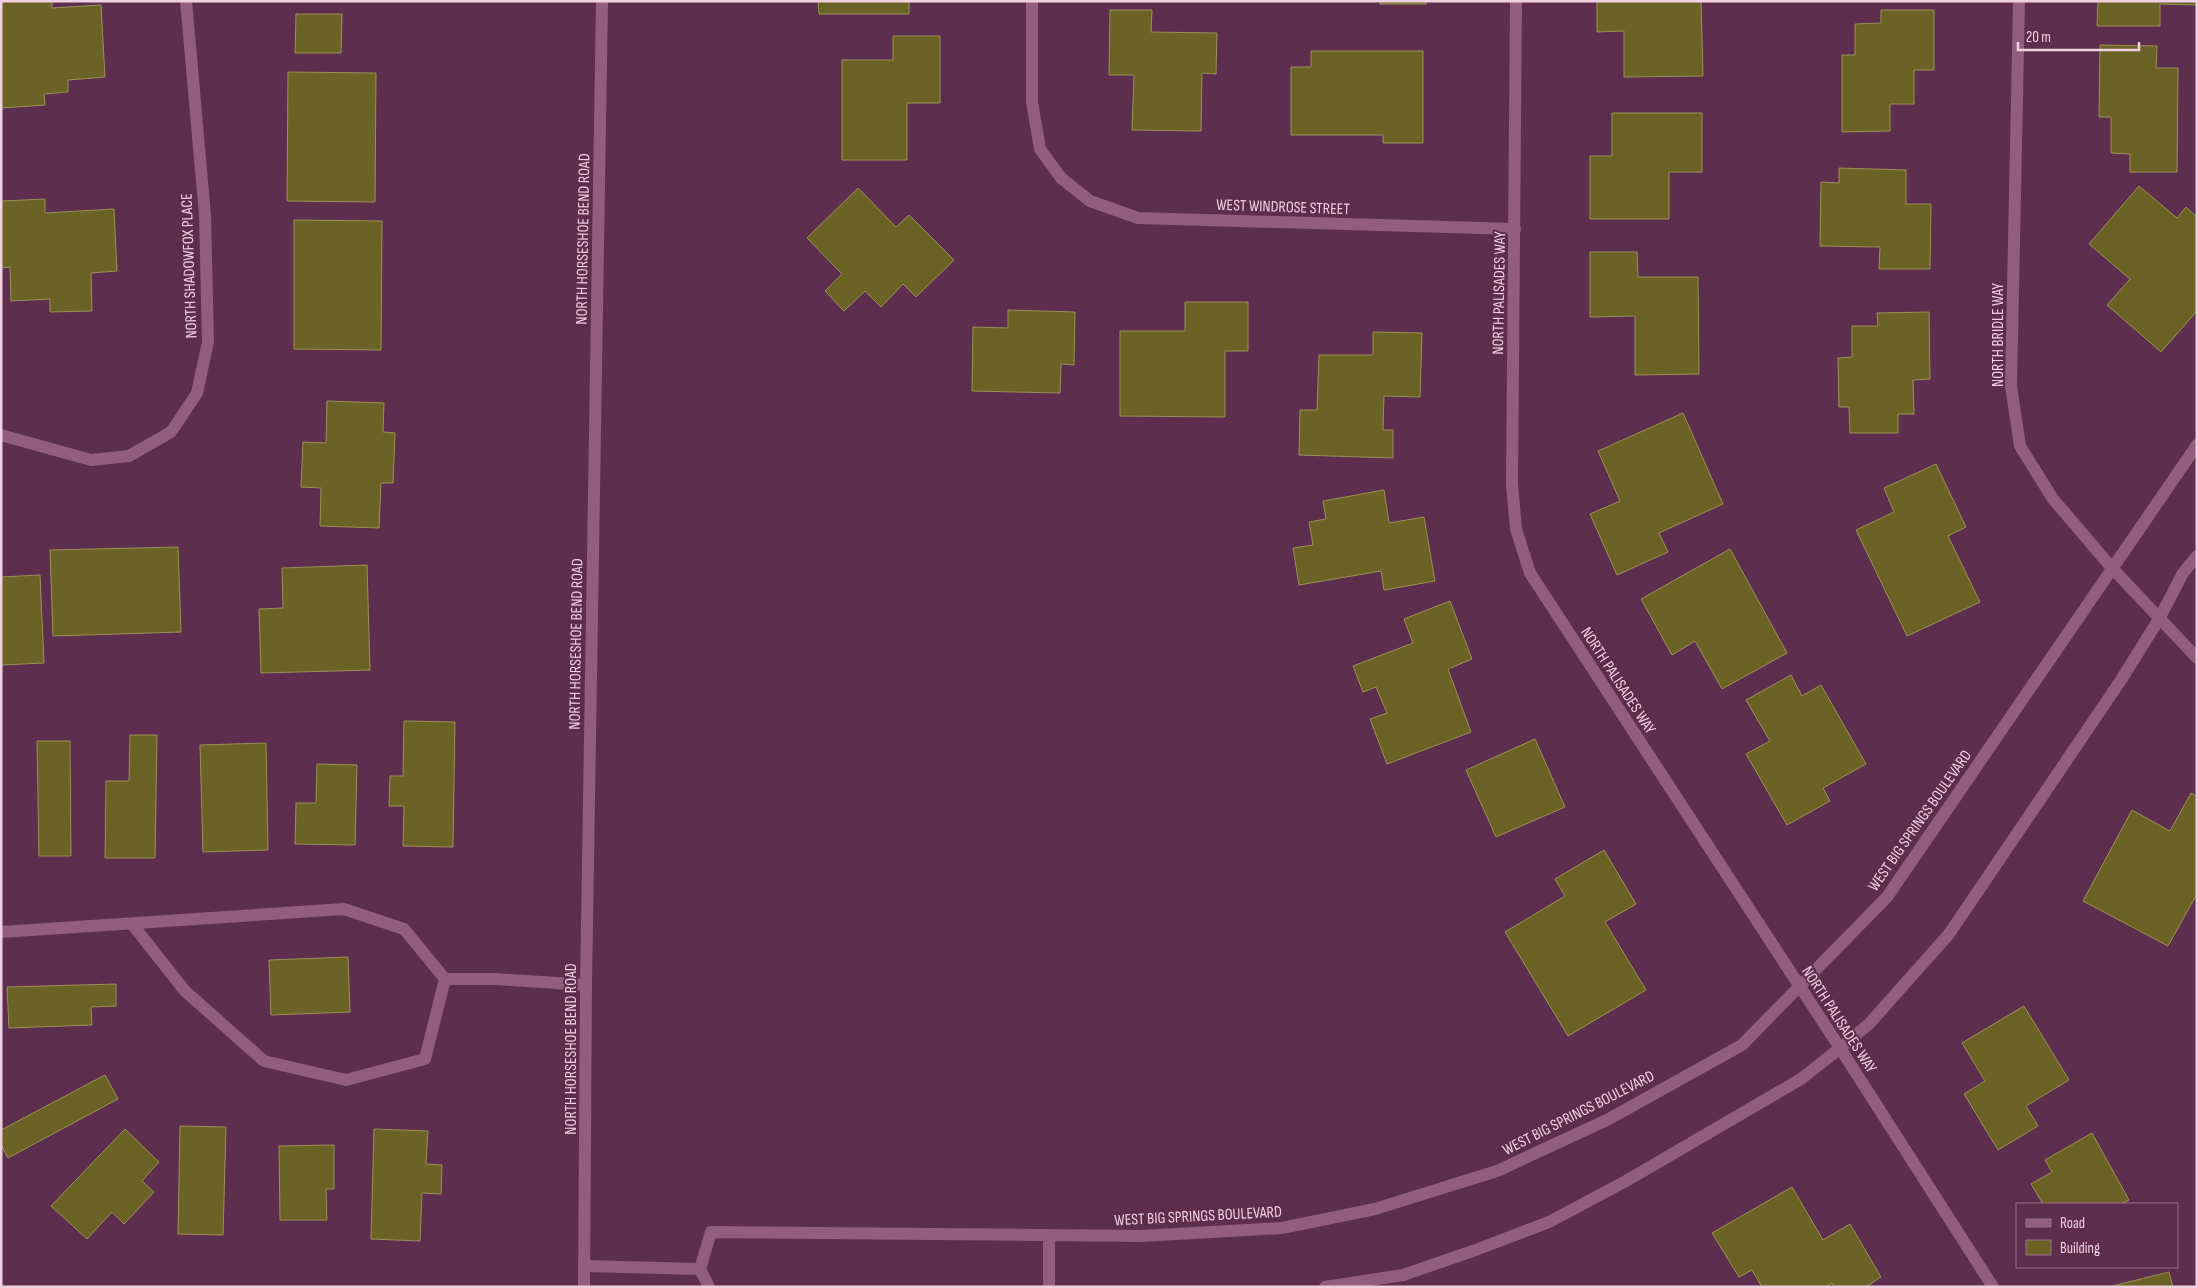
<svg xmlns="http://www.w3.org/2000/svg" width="2198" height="1288" viewBox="0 0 2198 1288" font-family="'Sofia Sans Condensed',sans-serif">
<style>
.building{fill:#6b6326;stroke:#9a9255}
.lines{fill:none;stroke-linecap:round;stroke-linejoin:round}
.service{stroke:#925d7e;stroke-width:12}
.minor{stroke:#925d7e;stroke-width:12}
.tertiary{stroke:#925d7e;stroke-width:12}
.labels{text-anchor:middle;stroke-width:4;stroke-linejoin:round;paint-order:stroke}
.street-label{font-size:16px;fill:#f0d1e3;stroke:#5e2e4e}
</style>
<rect width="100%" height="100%" fill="#5e2e4e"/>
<g class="building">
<polygon points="1,1 52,1 52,8 101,5 105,77 68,80 68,92 44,94 45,105 1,108"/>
<polygon points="818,1 909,1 909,14 819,14"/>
<rect x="1380" y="1" width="46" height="3"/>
<polygon points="1597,1 1701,1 1703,76 1624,77 1624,31 1597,32"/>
<polygon points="2098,1 2197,1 2197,5 2160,4 2160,26 2097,26"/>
<polygon points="1110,10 1152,10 1151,32 1217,33 1216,74 1202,73 1201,131 1132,130 1134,75 1109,75"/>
<polygon points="1881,10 1934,10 1934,70 1914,70 1914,104 1890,104 1890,131 1842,132 1842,55 1855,55 1855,24 1881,23"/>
<polygon points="296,14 342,14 341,53 295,53"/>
<polygon points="893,36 940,36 940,103 907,103 907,160 842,160 842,60 893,60"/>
<polygon points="2100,45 2157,46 2156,68 2178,68 2177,172 2130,172 2130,154 2111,153 2111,117 2099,117"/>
<polygon points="1311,51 1423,51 1423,143 1383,143 1383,135 1291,135 1291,67 1311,67"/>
<polygon points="288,72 376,73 375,202 287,201"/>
<polygon points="1612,113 1702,113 1702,172 1669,172 1669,219 1590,219 1590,156 1612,156"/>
<polygon points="1839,168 1906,170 1906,204 1931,204 1930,269 1879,269 1880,247 1820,246 1821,182 1839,183"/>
<polygon points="2139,186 2177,218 2186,207 2197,217 2197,311 2161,352 2107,305 2130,279 2089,244"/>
<polygon points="858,188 896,227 909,215 954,260 916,297 903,284 881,307 865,291 844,311 825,291 842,274 807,238"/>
<polygon points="45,199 45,213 114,209 117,271 91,273 92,311 50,312 50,299 11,301 10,267 1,268 1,201"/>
<polygon points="294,220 382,221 381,350 294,349"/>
<polygon points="1590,252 1637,252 1638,277 1698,277 1699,374 1635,375 1635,316 1590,317"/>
<polygon points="1185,302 1248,302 1248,351 1225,351 1225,417 1120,416 1120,331 1185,331"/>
<polygon points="1008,310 1075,312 1074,365 1061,364 1060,393 972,391 973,327 1008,328"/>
<polygon points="1929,312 1930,379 1913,380 1914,414 1898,414 1898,433 1850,433 1849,407 1839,407 1838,358 1852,357 1852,326 1878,326 1877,313"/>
<polygon points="1373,332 1422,333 1420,397 1384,396 1383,430 1393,430 1393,458 1299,455 1300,410 1317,410 1319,355 1373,355"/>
<polygon points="327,401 384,403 383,432 395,433 393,483 381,483 379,528 320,526 321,488 301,487 303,442 326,443"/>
<polygon points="1683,413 1723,504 1659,533 1668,552 1617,575 1590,514 1620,501 1598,451"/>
<polygon points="1936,464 1966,527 1948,536 1980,602 1907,636 1856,530 1894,512 1884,488"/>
<polygon points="1384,490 1389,523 1424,517 1435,581 1384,590 1381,571 1299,585 1293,548 1313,545 1309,522 1326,519 1323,501"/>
<polygon points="178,547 181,632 53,636 50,550"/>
<polygon points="1730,549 1787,653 1722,689 1695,641 1672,655 1641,599"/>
<polygon points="367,565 370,670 261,673 259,609 283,608 282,568"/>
<polygon points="40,575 44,663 1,665 1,577"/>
<polygon points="1450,601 1472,659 1448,669 1471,732 1387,764 1370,719 1387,713 1376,687 1363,692 1353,666 1413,643 1404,619"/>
<polygon points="1791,675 1802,696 1821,685 1866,764 1823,788 1830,801 1787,825 1746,754 1770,741 1746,700"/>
<polygon points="404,721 455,722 453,847 403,846 404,806 389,806 390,776 403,776"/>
<polygon points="130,735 157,735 155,858 105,858 106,781 129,781"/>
<polygon points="1535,739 1565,807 1496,837 1466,770"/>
<polygon points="37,741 70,741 71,856 39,856"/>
<polygon points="266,743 268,850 203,852 200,745"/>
<polygon points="317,764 357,765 355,845 295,844 296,803 316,803"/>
<polygon points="2191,793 2197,796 2197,894 2168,946 2083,901 2132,810 2170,831"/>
<polygon points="1604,850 1636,904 1605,922 1646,990 1568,1036 1505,932 1565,896 1555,879"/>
<polygon points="348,957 350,1012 271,1015 269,960"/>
<polygon points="116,984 116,1006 91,1007 92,1025 9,1028 7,987"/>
<polygon points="2024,1006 2069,1080 2026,1106 2038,1126 1998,1150 1964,1094 1985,1081 1962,1043"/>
<polygon points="105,1075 118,1099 8,1158 1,1145 1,1130"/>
<polygon points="180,1126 226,1127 223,1235 178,1234"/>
<polygon points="125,1129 159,1162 142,1181 154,1192 124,1224 112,1212 87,1239 51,1206"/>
<polygon points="374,1129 428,1131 426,1164 442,1165 441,1194 422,1193 420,1241 371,1239"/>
<polygon points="2092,1133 2129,1200 2121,1204 2043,1204 2031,1184 2052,1172 2045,1160"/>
<polygon points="334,1145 334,1189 326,1189 327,1220 280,1220 279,1146"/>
<polygon points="1792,1187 1823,1240 1850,1224 1881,1277 1866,1287 1834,1287 1832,1283 1826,1287 1762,1287 1752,1270 1739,1277 1712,1233"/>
<polygon points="2169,1272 2173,1287 2108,1287"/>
</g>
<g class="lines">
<g class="service">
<polyline points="132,924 185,991 264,1061 346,1080 425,1059 445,979"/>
<polyline points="1,932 344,909 404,929 445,979 495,979 586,985"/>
</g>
<g class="minor">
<polyline points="1032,1 1032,102 1040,149 1061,178 1090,201 1138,218 1515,229"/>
<polyline points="1516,1 1512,484 1516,529 1530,573 1840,1048 1993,1287"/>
<polyline points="2019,1 2011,386 2020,446 2053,499 2112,568 2197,658"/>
<polyline points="1,435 91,460 129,456 171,432 197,393 208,342 205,215 186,1"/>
<polyline points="1049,1287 1049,1236"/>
</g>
<g class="tertiary">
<polyline points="584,1266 700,1269"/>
<polyline points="584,1287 586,985 602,1"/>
<polyline points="709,1287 700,1269 711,1232 1142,1236 1282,1228 1375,1209 1497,1171 1607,1120 1742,1045 1887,897 2197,445"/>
<polyline points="1325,1287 1403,1275 1473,1251 1549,1222 1626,1181 1801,1079 1840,1048 1869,1024 1949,934 2121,680 2159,619 2183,573 2197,556"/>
</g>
</g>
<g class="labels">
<g class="street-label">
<text transform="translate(1283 206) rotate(2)" y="6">WEST WINDROSE STREET</text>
<text transform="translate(582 239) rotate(-89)" y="6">NORTH HORSESHOE BEND ROAD</text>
<text transform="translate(188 266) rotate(-92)" y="6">NORTH SHADOWFOX PLACE</text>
<text transform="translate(1498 293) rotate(-89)" y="6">NORTH PALISADES WAY</text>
<text transform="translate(1997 335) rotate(-90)" y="6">NORTH BRIDLE WAY</text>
<text transform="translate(575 644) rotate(-89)" y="6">NORTH HORSESHOE BEND ROAD</text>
<text transform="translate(1619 680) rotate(57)" y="6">NORTH PALISADES WAY</text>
<text transform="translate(1919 820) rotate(-55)" y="6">WEST BIG SPRINGS BOULEVARD</text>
<text transform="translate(1840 1019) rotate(57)" y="6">NORTH PALISADES WAY</text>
<text transform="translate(570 1049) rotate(-90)" y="6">NORTH HORSESHOE BEND ROAD</text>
<text transform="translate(1578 1112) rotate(-27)" y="6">WEST BIG SPRINGS BOULEVARD</text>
<text transform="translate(1198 1215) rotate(-3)" y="6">WEST BIG SPRINGS BOULEVARD</text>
</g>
</g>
<rect width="2198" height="1288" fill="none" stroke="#f0d1e3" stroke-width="5"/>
<rect x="2016" y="1203" width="162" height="65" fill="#5e2e4e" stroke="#986f8a"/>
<rect x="2026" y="1219" width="25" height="8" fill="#925d7e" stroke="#986f8a"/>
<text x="2060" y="1228" font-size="15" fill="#f0d1e3">Road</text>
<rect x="2026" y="1240" width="25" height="15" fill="#6b6326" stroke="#986f8a"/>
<text x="2060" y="1253" font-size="15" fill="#f0d1e3">Building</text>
<path d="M2018 42v8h121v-8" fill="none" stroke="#f0d1e3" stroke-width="2.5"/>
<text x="2026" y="42" font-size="15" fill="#f0d1e3" stroke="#5e2e4e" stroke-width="4" paint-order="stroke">20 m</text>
</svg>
